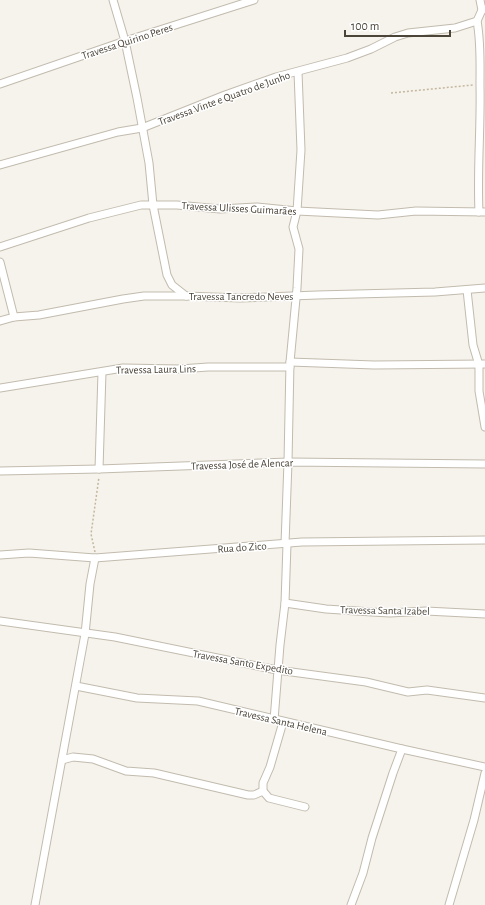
<svg xmlns="http://www.w3.org/2000/svg" width="485" height="905" viewBox="0 0 485 905" font-family="'Alegreya Sans',sans-serif">
<style>
.lines{fill:none;stroke-linecap:round;stroke-linejoin:round}
.street-casing{stroke:#c2bbae;stroke-width:9}
.path{stroke:#c4b79f;stroke-width:1.5;stroke-dasharray:2 2;stroke-linecap:butt}
.street{stroke:#fff;stroke-width:7}
.labels{text-anchor:middle;stroke-width:3;stroke-linejoin:round;paint-order:stroke}
.street-label{font-size:11px;fill:#4b4439;stroke:#fff}
</style>
<rect width="100%" height="100%" fill="#f6f3ec"/>
<g class="lines">
<defs>
<g id="street">
<polyline points="113,0 125,41 137,98 149,163 153,205 167,275 172,285 186,296"/>
<polyline points="480,0 482,10"/>
<path d="M477,21C481,42 480,64 480,85C481,128 477,170 479,212"/>
<polyline points="0,84 125,41 254,0"/>
<polyline points="0,165 118,132 142,128 225,95 276,77 347,58 371,49 395,37 408,33 455,28 477,21 482,10 485,9"/>
<polyline points="0,247 89,218 141,205 177,205 220,209 257,207 297,211 378,215 416,211 485,212"/>
<polyline points="0,262 14,317"/>
<polyline points="467,290 473,345 479,365 479,391 485,427"/>
<polyline points="0,321 14,317 39,315 123,299 144,296 186,296 240,298 317,295 435,292 485,288"/>
<polyline points="290,362 374,365 485,364"/>
<polyline points="0,388 123,368 180,369 208,367 290,367"/>
<polyline points="99,469 102,372"/>
<polyline points="0,471 99,469 288,462 485,464"/>
<polyline points="285,544 288,462 290,362 297,288 299,249 293,227 297,211 301,150 298,72"/>
<polyline points="0,555 29,553 95,558 302,542 485,540"/>
<polyline points="285,603 326,609 372,612 390,613 426,611 485,614"/>
<polyline points="0,621 115,637 277,670 366,682 408,692 427,690 485,698"/>
<polyline points="76,686 137,698 198,701 402,749 485,767"/>
<polyline points="274,720 280,645 285,603 287,544"/>
<polyline points="62,760 73,757 93,759 126,771 154,773 248,795 254,795 263,791 269,798 305,807"/>
<polyline points="263,791 263,783 270,767 283,722"/>
<polyline points="35,905 85,634 90,584 95,558"/>
<polyline points="351,905 363,873 372,838 393,773 402,749"/>
<polyline points="449,905 474,820 485,773"/>
</g>
</defs>
<use href="#street" class="street-casing"/>
<g class="path">
<polyline points="391,93 473,85"/>
<polyline points="95,552 91,534 99,477"/>
</g>
<use href="#street" class="street"/>
</g>
<g class="labels">
<g class="street-label">
<text transform="translate(127 41) rotate(-18)" y="4">Travessa Quirino Peres</text>
<text transform="translate(224 98) rotate(-20)" y="4">Travessa Vinte e Quatro de Junho</text>
<text transform="translate(239 208) rotate(3)" y="4">Travessa Ulisses Guimarães</text>
<text x="241" y="300">Travessa Tancredo Neves</text>
<text transform="translate(156 369) rotate(-1)" y="4">Travessa Laura Lins</text>
<text transform="translate(242 464) rotate(-2)" y="4">Travessa José de Alencar</text>
<text transform="translate(242 547) rotate(-4)" y="4">Rua do Zico</text>
<text transform="translate(385 610) rotate(1)" y="4">Travessa Santa Izabel</text>
<text transform="translate(243 662) rotate(10)" y="4">Travessa Santo Expedito</text>
<text transform="translate(281 721) rotate(13)" y="4">Travessa Santa Helena</text>
</g>
</g>
<path d="M345 30v6h105v-6" fill="none" stroke="#4b4439" stroke-width="2"/>
<text x="351" y="30" font-size="12" fill="#4b4439" stroke="#ffffff" stroke-width="3" paint-order="stroke">100 m</text>
</svg>
